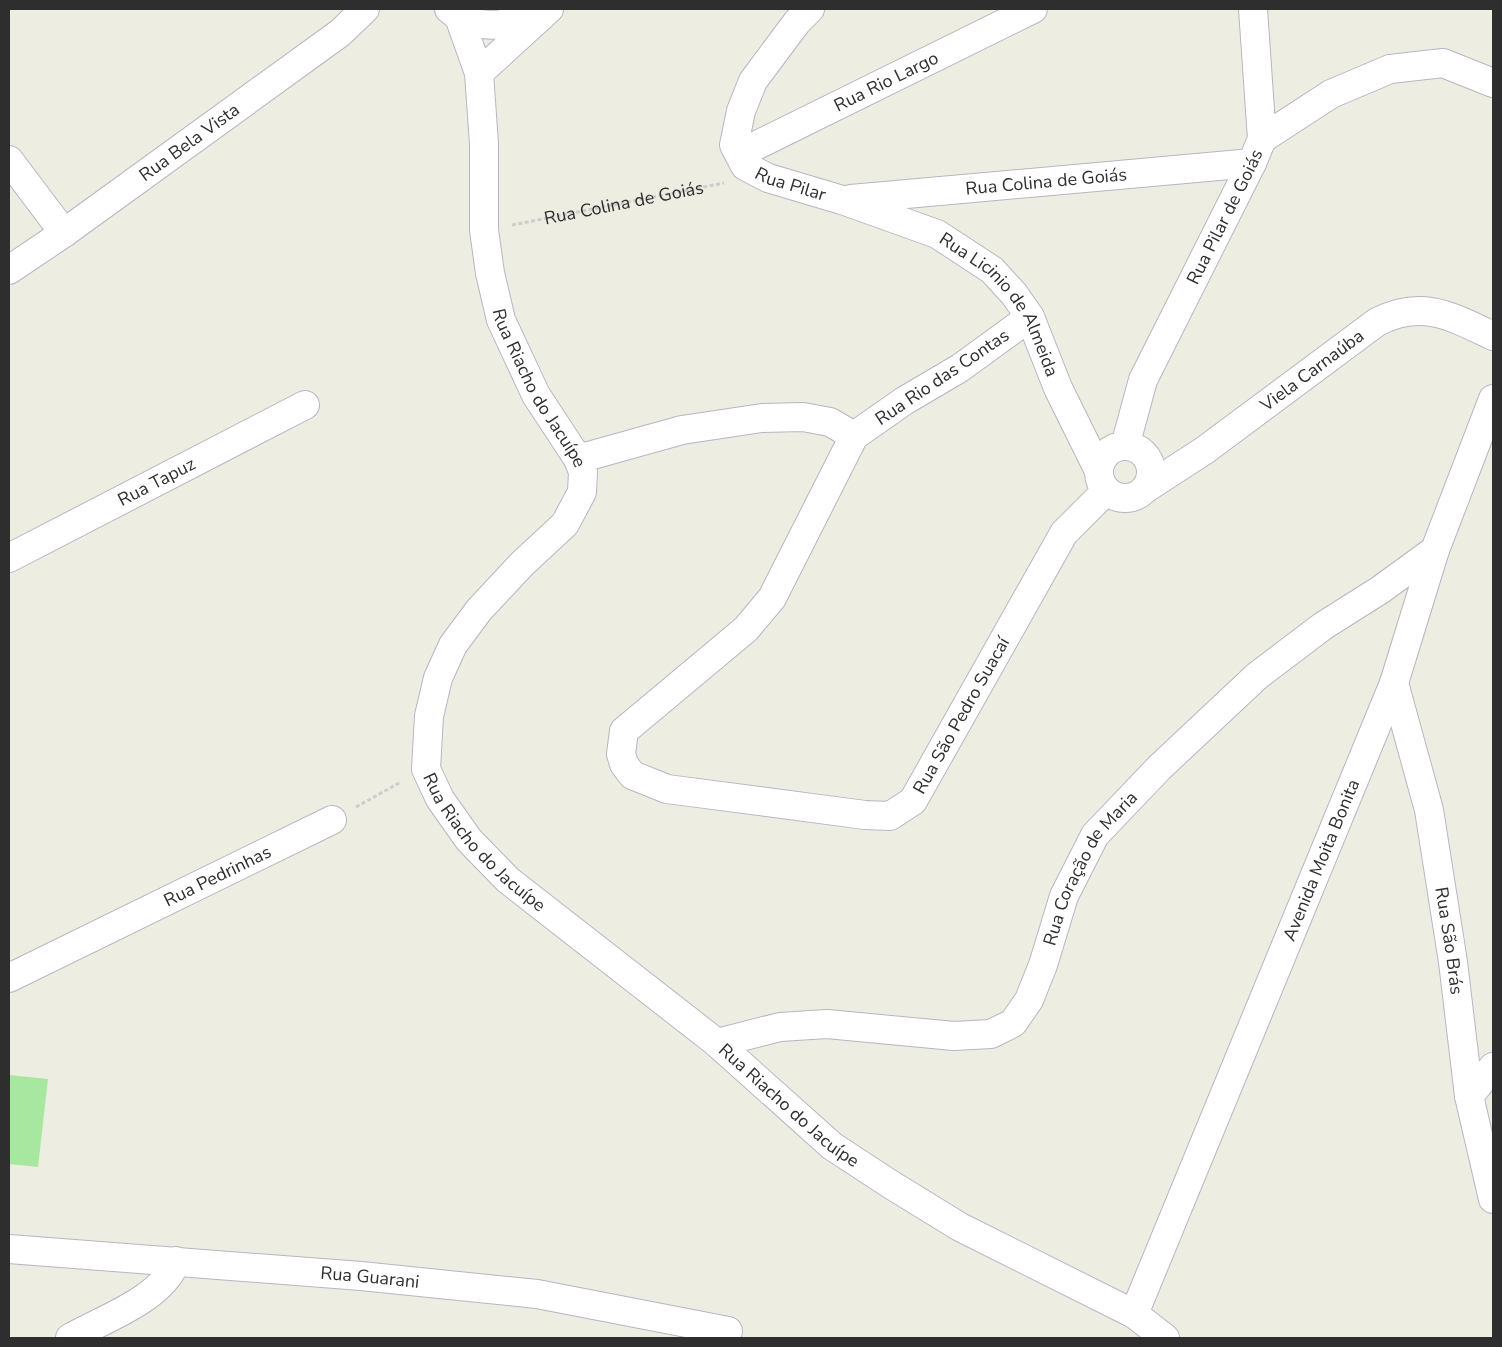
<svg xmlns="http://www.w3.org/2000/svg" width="1502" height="1347" viewBox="0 0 1502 1347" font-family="'Nunito Sans',sans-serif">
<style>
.pitch{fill:#a7e79f}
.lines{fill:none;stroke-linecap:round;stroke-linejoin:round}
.minor-casing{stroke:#b8b5c0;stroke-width:30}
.path{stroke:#cdcdcd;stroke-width:3;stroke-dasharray:4 2.5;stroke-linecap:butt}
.minor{stroke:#fff;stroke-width:28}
.labels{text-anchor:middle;stroke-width:5;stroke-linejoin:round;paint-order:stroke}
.street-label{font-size:18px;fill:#2e2e2e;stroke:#fff}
</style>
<rect width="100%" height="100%" fill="#edeee1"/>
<polygon class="pitch" points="9,1075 48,1079 38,1167 9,1164"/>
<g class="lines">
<defs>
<g id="minor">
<path id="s2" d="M449,9L459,17L479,73L484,144V230L490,273L501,320L536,395L578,459L583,472L582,492L565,524L522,564L479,610L453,645L438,678L429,716L426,769L440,799L469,840L508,880L717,1043L832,1146L890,1184L960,1227L1134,1314L1165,1338"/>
<path id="s3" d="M810,9L797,22L753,81L741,111L734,145L745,166L768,178L842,200L937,234L992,270L1014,294L1030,317L1058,388L1099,471"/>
<polyline points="1253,9 1262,139"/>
<path d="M459,17C485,31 512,23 540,17"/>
<polyline points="479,73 549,9"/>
<path id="s4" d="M739,154L1033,9"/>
<polyline points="9,160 64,233"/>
<path id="s5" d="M851,199L1252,163"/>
<path id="s6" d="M9,270L64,233L340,33L365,9"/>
<path id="s7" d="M1030,317L960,368L904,401L854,436L772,598L746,629L624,731L621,754L624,764L632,775L667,789L865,815L890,816L913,801L1064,533L1106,491"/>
<circle cx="1125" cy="472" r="26"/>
<path id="s8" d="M1125,446L1143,380L1252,163L1262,139L1331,94L1390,69L1443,63L1493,83"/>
<polyline points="578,459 682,430 762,418 803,417 830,422 854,436"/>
<path id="s9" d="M1145,489L1205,450L1377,322C1422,299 1451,316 1493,336"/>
<path id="s10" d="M9,558L305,405"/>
<path id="s11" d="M1394,683L1429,810L1453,962L1469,1096L1493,1199"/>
<path id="s12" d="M9,978L332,820"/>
<path id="s13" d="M717,1043L780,1027L827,1024L954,1036L991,1034L1013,1023L1029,1000L1043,965L1064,896L1095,835L1159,768L1257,676L1323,626L1380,590L1435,550"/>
<polyline points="1469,1096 1493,1067"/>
<path id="s14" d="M9,1249L361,1276L537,1294L728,1331"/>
<path id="s15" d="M1134,1314L1394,683L1435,550L1493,399"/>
<path d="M70,1338C103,1319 163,1299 176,1261"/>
</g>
</defs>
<use href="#minor" class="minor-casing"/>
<g class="path">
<path id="s1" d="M512,225L724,183"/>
<polyline points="356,807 401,782"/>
</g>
<use href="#minor" class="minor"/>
</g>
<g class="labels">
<g class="street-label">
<text dy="6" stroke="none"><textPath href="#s4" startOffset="164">Rua Rio Largo</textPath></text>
<text dy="6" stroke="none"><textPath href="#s6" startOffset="221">Rua Bela Vista</textPath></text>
<text dy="6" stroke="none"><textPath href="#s5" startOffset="196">Rua Colina de Goiás</textPath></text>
<text dy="6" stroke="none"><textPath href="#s3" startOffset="232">Rua Pilar</textPath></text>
<text dy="6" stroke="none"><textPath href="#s1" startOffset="114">Rua Colina de Goiás</textPath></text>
<text dy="6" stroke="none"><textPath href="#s8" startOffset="251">Rua Pilar de Goiás</textPath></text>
<text dy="6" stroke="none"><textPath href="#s3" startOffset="484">Rua Licinio de Almeida</textPath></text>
<text dy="6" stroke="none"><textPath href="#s9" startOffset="205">Viela Carnaúba</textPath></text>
<text transform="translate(942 377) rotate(-34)" y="6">Rua Rio das Contas</text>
<text dy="6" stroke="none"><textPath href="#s2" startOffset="399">Rua Riacho do Jacuípe</textPath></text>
<text dy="6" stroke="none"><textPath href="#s10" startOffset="166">Rua Tapuz</textPath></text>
<text dy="6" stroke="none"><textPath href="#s7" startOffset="1029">Rua São Pedro Suacaí</textPath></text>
<text dy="6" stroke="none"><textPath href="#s2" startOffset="939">Rua Riacho do Jacuípe</textPath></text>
<text dy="6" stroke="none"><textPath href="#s15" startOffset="491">Avenida Moita Bonita</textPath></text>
<text dy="6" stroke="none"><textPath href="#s13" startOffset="476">Rua Coração de Maria</textPath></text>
<text dy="6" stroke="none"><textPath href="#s12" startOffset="232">Rua Pedrinhas</textPath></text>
<text dy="6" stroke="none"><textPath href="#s11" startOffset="264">Rua São Brás</textPath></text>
<text dy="6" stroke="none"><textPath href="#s2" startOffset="1344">Rua Riacho do Jacuípe</textPath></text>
<text dy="6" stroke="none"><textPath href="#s14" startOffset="362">Rua Guarani</textPath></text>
</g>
</g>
<rect width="1502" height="1347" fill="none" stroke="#2e2e2e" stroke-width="20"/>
</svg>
